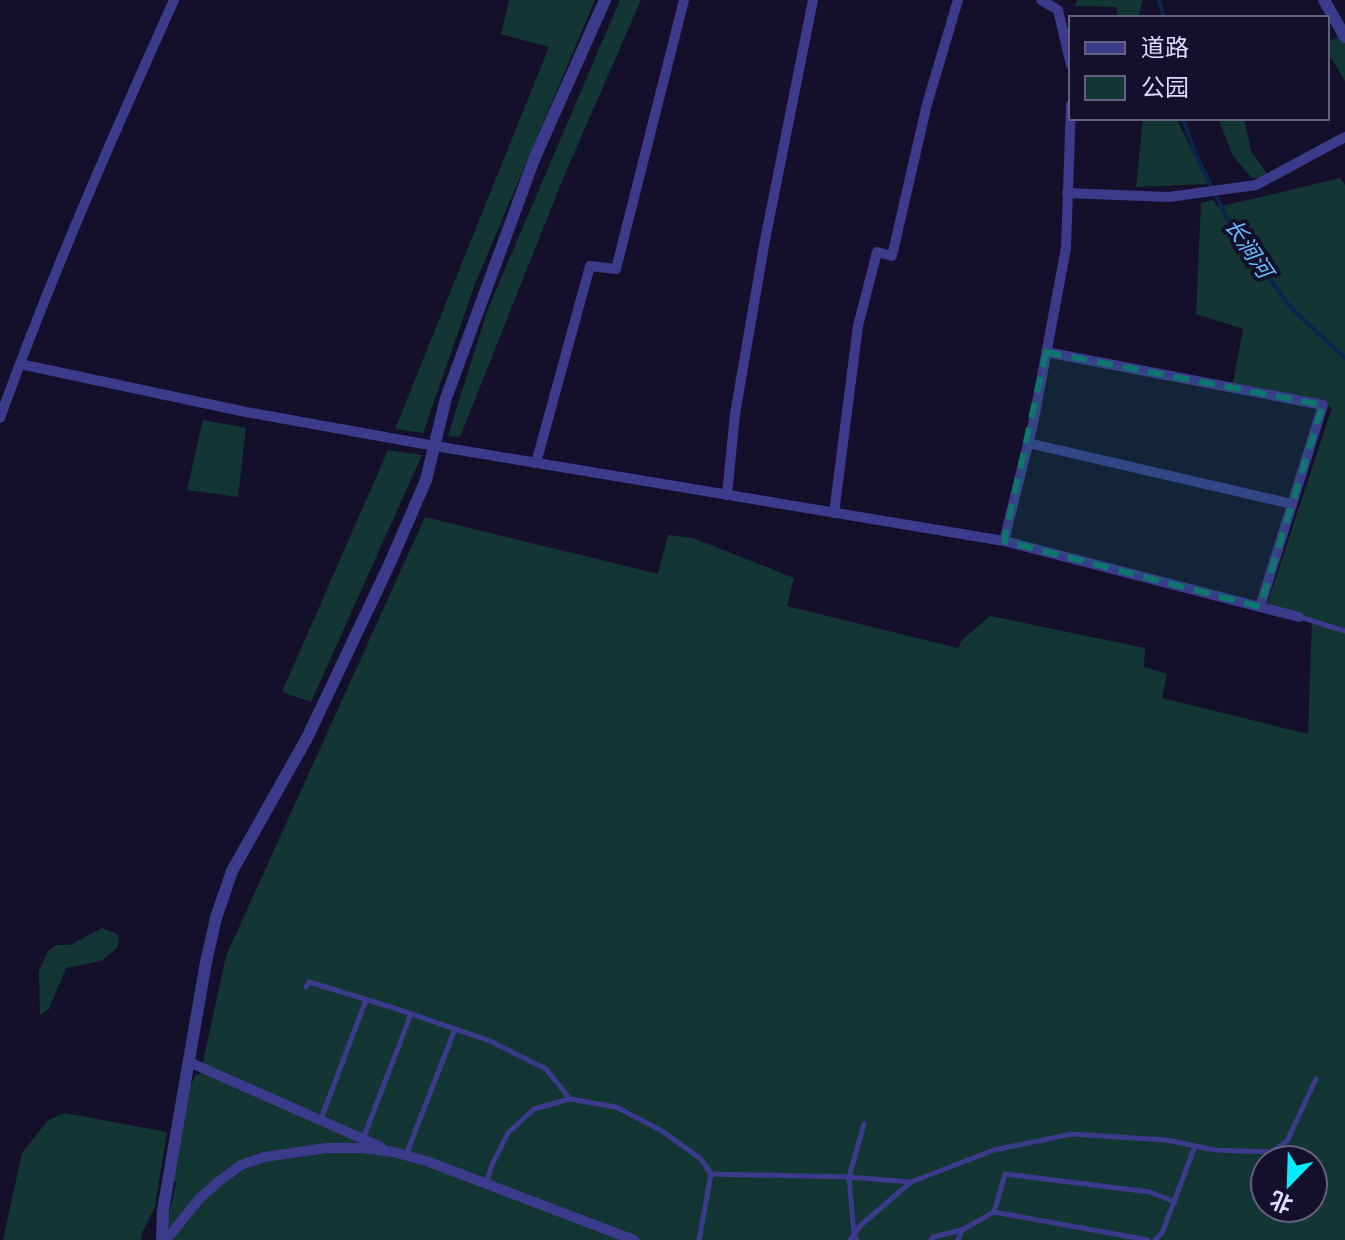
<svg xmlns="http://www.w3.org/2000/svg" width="1345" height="1240" viewBox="0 0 1345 1240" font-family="Inter,'Noto Sans SC',sans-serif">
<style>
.green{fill:#133533;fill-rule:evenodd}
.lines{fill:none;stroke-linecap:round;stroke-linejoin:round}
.stream{stroke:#0b254e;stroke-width:4}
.service{stroke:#3b3a8b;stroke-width:5}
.minor{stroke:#3b3a8b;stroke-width:10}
.tertiary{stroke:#3b3a8b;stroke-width:12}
.marked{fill:#0f766e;fill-opacity:0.2;stroke:#0f766e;stroke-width:6;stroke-dasharray:16 10;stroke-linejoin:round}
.labels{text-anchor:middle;stroke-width:8;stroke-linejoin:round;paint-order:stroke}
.water-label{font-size:22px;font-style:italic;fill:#67bdff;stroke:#14102b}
</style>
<rect width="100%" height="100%" fill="#14102b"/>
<g class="green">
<polygon points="509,0 595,0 475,284 423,433 395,429 549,47 501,34"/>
<polygon points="620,0 641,0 565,174 460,437 448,436 487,311"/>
<polygon points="1077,0 1143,0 1139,14 1140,18 1118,18 1116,7 1075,6"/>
<polygon points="1345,34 1345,81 1327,51 1327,42"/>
<polygon points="1143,118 1176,118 1208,184 1136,187"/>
<polygon points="1218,118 1244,118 1251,151 1271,179 1252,178 1233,156"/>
<path d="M1340,178L1345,185V1240H163L176,1183L174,1181L185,1098L196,1074L200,1075L226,956L425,517L658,574L668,535L693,538L794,578L787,606L958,648L962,640L990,616L1145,648L1144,667L1167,674L1162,698L1308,734L1312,620L1266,607L1332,408L1321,401L1233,383L1243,329L1196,314L1201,203L1213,200L1218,207ZM1265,1160H1313V1208H1265Z"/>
<polygon points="203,420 246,428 238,497 187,490"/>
<polygon points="388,450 422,455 311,702 282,692"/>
<polygon points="102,928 119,935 118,947 101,961 66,968 49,1009 40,1015 39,971 48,951 56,945 70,945"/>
<polygon points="65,1113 167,1132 155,1207 142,1233 141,1240 3,1240 22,1153 48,1120"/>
</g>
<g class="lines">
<g class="stream">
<polyline points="1159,0 1164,18"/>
<polyline points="1183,118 1195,153 1228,220 1290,307 1345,358"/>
</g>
<g class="service">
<polyline points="1300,617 1345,631"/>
<polyline points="306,987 309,982 394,1008 490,1041 546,1069 570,1099"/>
<polyline points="321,1119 366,1000"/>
<polyline points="363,1139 411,1014"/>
<polyline points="406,1155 455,1029"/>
<polyline points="711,1174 849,1177 910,1182"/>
<polyline points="486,1183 492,1165 508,1133 534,1109 570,1099 616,1107 662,1131 701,1159 711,1174 699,1240"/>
<polyline points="994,1212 1005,1174 1150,1192 1175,1202"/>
<polyline points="850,1240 861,1225 911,1182 994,1150 1072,1134 1166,1140 1215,1150 1271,1152 1287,1141 1316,1079"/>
<polyline points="857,1240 854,1234 849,1177 864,1124"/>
<polyline points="931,1240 933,1237 962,1230"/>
<polyline points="958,1240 962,1230 994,1212 1148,1240"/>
<polyline points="1155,1240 1162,1233 1195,1146"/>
</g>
<g class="minor">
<polyline points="1041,0 1058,10 1071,65"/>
<polyline points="1067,193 1169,197 1256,185 1345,137"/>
<polyline points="1046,352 1323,405 1260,607"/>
<polyline points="20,364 246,412 435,446 1004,541 1299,617"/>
<path d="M0,418C51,276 112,138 174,0"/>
<polyline points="1028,443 1292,504"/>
<polyline points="536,463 590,266 616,269 684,0"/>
<polyline points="727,495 735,414 765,240 813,0"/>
<polyline points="834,513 858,326 877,252 892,256 927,104 958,0"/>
<polyline points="1004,541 1033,424 1066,248 1071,105"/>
<polyline points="189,1062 381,1147"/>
<polyline points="166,1240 200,1198 218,1182 241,1165 264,1157 326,1148 361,1148 394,1152 429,1162 634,1240"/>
</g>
<g class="tertiary">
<polyline points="1324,0 1345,37"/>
<polyline points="162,1240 163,1210 206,962 216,918 232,871 307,738 390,563 426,480 446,398 535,157 605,0"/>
</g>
</g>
<path class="marked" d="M1046,352L1323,405L1260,607L1004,541Z"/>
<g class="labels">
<g class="water-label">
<text transform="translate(1249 248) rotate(56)" y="8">长涧河</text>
</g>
</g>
<rect x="1069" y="16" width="260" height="104" fill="#14102b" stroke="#646080" stroke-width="2"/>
<rect x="1085" y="42" width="40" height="12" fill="#3b3a8b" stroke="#646080" stroke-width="2"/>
<text x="1141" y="56" font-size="24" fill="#ddd9ff">道路</text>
<rect x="1085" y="76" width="40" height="24" fill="#133533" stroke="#646080" stroke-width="2"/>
<text x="1141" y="96" font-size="24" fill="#ddd9ff">公园</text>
<g transform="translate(1289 1184) rotate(203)"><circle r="38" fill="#14102b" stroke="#646080" stroke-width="2"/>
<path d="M0-6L14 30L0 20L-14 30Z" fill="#05ecff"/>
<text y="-12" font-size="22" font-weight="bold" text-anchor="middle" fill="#ddd9ff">北</text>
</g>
</svg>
